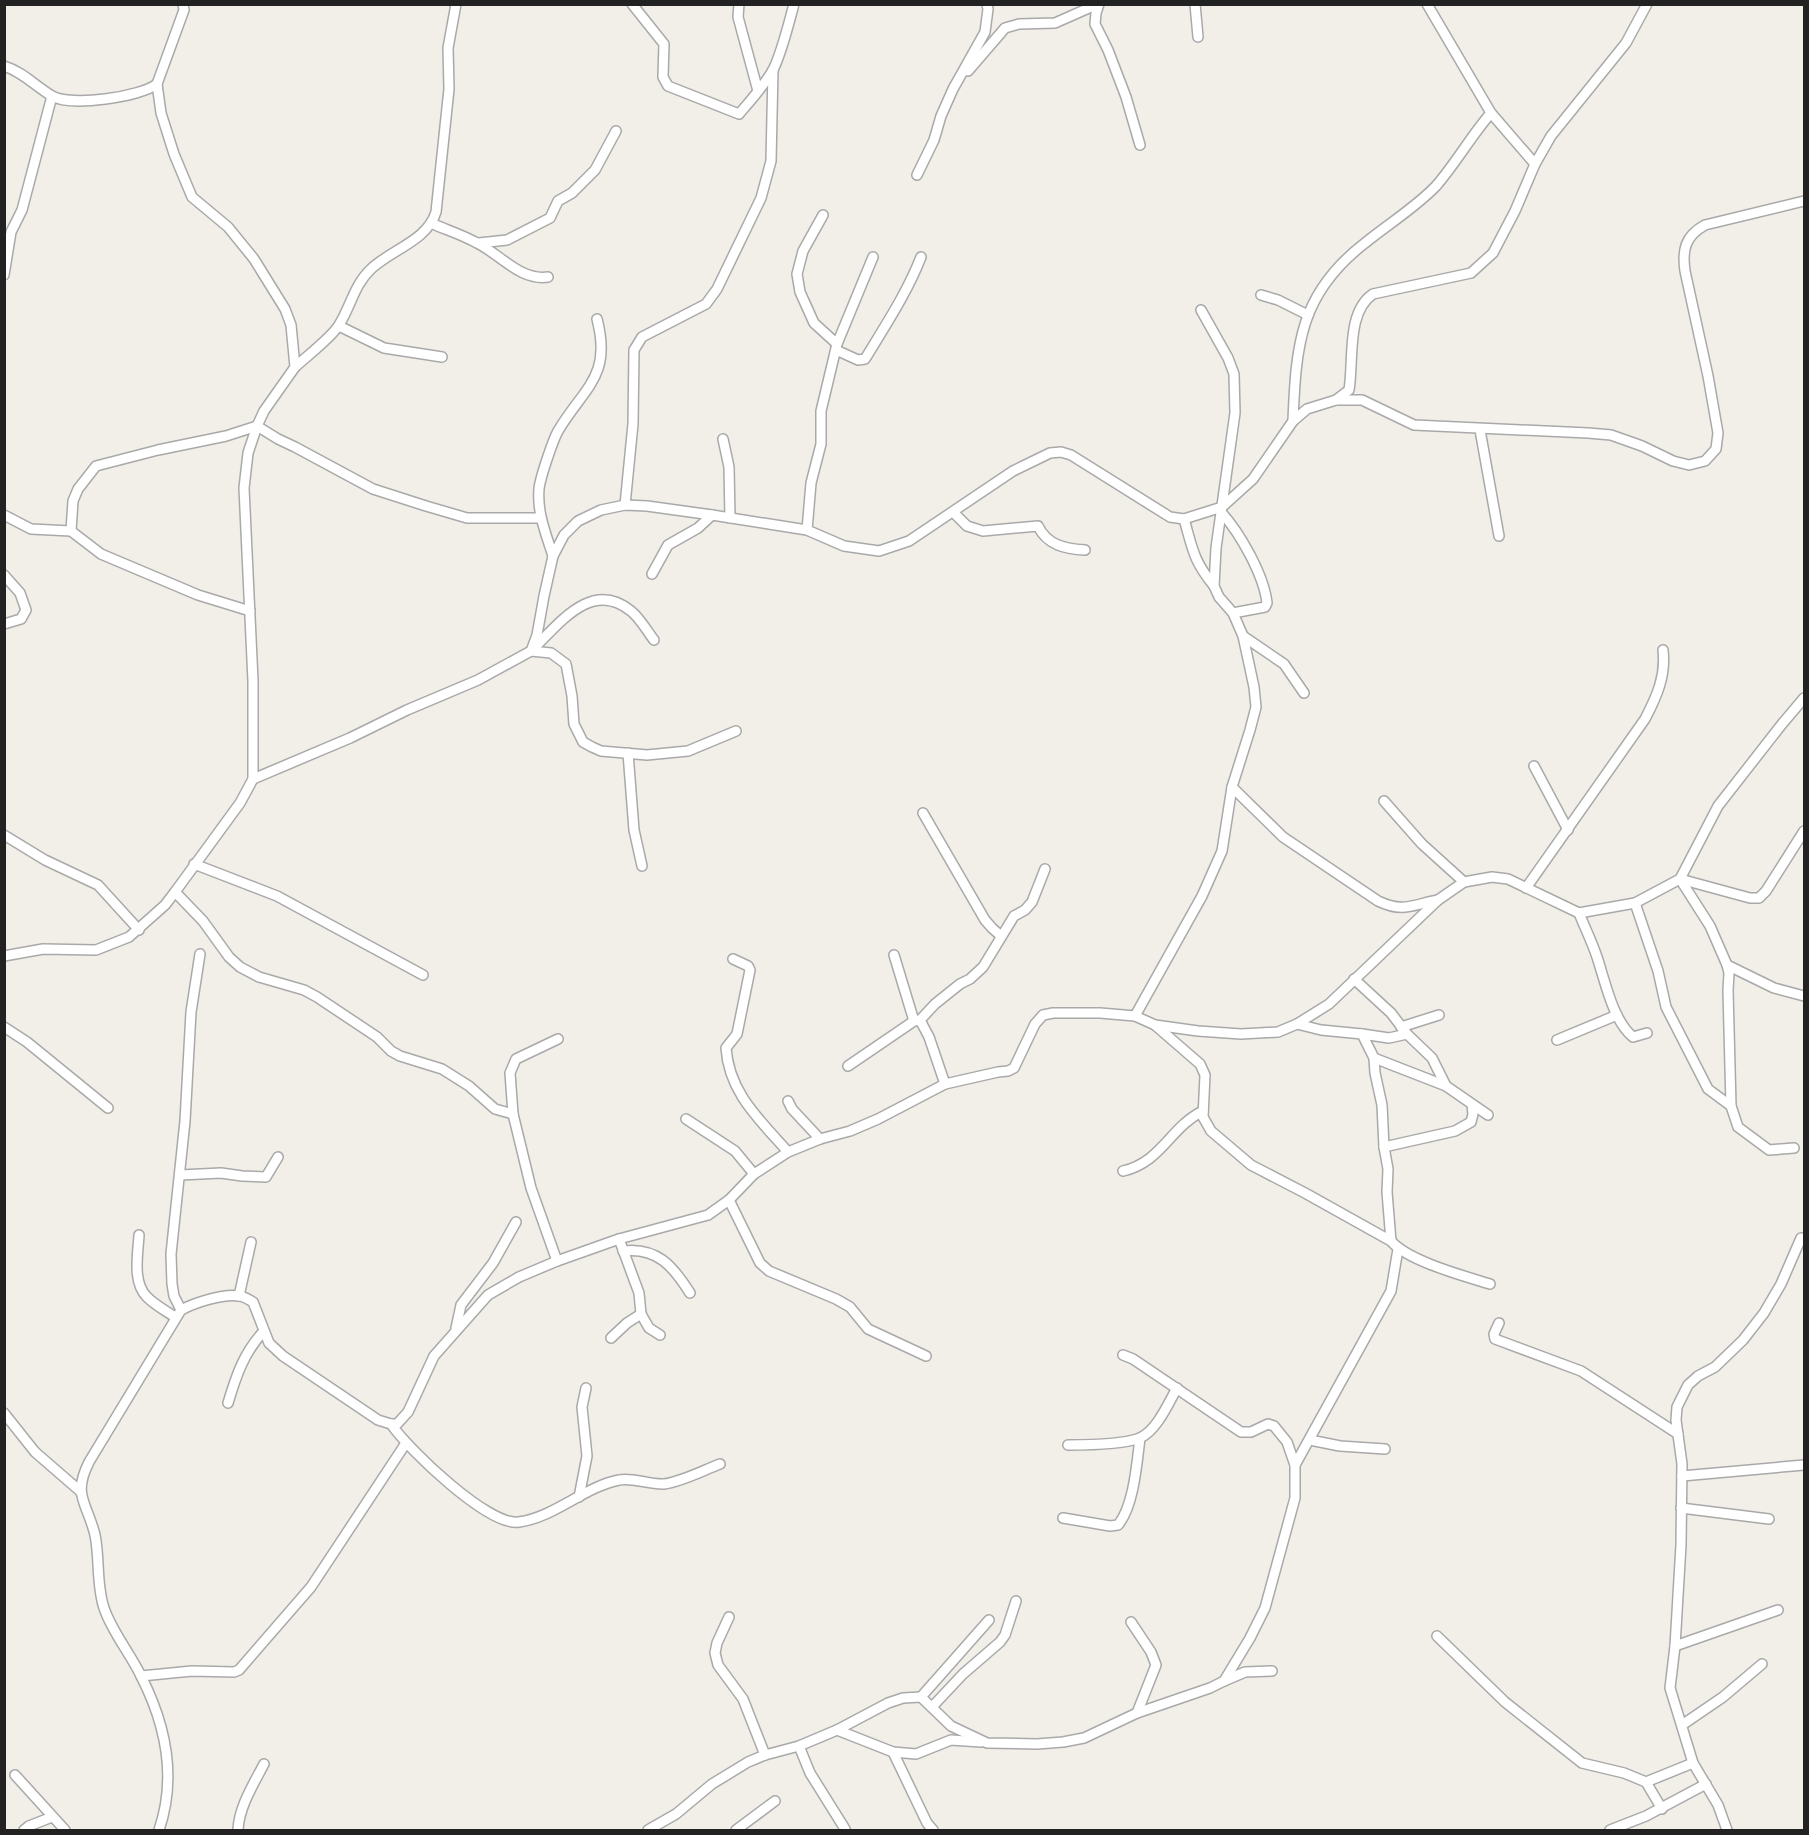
<svg xmlns="http://www.w3.org/2000/svg" width="1809" height="1835" viewBox="0 0 1809 1835" font-family="'DM Sans',sans-serif">
<style>
.lines{fill:none;stroke-linecap:round;stroke-linejoin:round}
.street-casing{stroke:#a9a9a9;stroke-width:12}
.street{stroke:#fff;stroke-width:9}
</style>
<rect width="100%" height="100%" fill="#f2efe9"/>
<g class="lines">
<defs>
<g id="street">
<path d="M632,4L664,44L663,77L668,86L739,114C751,100 765,85 774,68C783,48 788,26 794,4"/>
<polyline points="739,4 738,17 758,91"/>
<polyline points="1099,4 1096,13 1095,24 1108,50 1126,97 1140,145"/>
<polyline points="1195,4 1198,37"/>
<polyline points="1427,4 1491,113 1535,164"/>
<path d="M4,66C23,72 35,86 52,96C71,107 140,97 157,84"/>
<polyline points="968,71 1005,28 1019,24 1055,23 1098,4"/>
<polyline points="917,175 934,140 941,116 953,89 985,32 988,9 987,4"/>
<polyline points="823,215 803,251 797,274 800,292 814,323 837,344"/>
<path d="M433,224C447,230 463,235 477,243C500,254 520,281 548,277"/>
<polyline points="479,243 507,240 550,218 558,201 572,193 595,170 616,131"/>
<polyline points="4,275 11,232 22,210 52,96"/>
<polyline points="1261,295 1278,300 1308,315"/>
<polyline points="339,326 384,348 442,357"/>
<path d="M836,350L858,360L865,359C885,326 907,293 921,257"/>
<path d="M295,367C307,356 332,337 339,325C351,306 354,285 371,269C392,249 427,241 436,212L449,89L448,48L456,4"/>
<path d="M1336,400H1362L1414,425L1588,433L1611,435L1642,446L1673,461L1689,465L1705,461L1716,449L1718,433L1708,376L1685,271C1682,250 1685,236 1705,225L1804,201"/>
<path d="M1293,421C1296,344 1300,293 1365,243C1388,224 1415,208 1436,186C1456,163 1471,136 1491,113"/>
<polyline points="1480,430 1499,536"/>
<polyline points="723,439 729,467 730,518"/>
<polyline points="625,505 633,424 634,350 642,337 706,304 717,289 761,198 771,161 773,70"/>
<path d="M953,512L967,526L983,531L1038,526C1047,545 1065,549 1085,550"/>
<path d="M1221,512C1240,533 1264,575 1267,603L1265,607L1233,613"/>
<polyline points="4,515 31,529 71,531 101,554 198,595 250,611"/>
<path d="M1184,519C1193,550 1193,560 1214,586"/>
<polyline points="807,530 811,483 821,444 821,411 837,344 873,257"/>
<polyline points="71,531 73,501 78,489 96,466 158,450 226,436 257,426 278,439 295,447 373,489 426,506 467,518 540,518"/>
<path d="M553,556C546,534 537,513 539,489C540,478 553,440 558,431C584,387 612,377 597,319"/>
<polyline points="652,574 668,545 698,528 712,515"/>
<polyline points="4,575 20,593 26,610 21,619 4,624"/>
<polyline points="1243,636 1284,664 1304,693"/>
<path d="M534,648C560,623 592,579 631,611C640,618 647,631 654,640"/>
<polyline points="531,651 551,653 566,664 572,696 574,724 583,742 592,747 601,751 647,755 688,751 736,731"/>
<polyline points="628,753 634,830 642,866"/>
<polyline points="1534,766 1568,830"/>
<path d="M253,779L350,738L407,710L478,680L531,651L537,635L544,596L553,556L564,535L578,521L601,510L625,505L647,506L712,515L807,530L844,546L879,551L909,541L1013,471L1050,453L1061,452L1071,455L1170,517L1184,519L1222,507L1253,479L1293,421L1307,409L1336,400L1349,390C1354,360 1346,312 1373,294L1471,273L1493,253L1515,211L1535,164L1551,136L1626,43L1647,4"/>
<path d="M1232,787L1283,837L1378,901C1403,913 1412,905 1438,900"/>
<polyline points="1384,801 1422,844 1464,882"/>
<polyline points="923,813 985,920 992,928 1001,936"/>
<polyline points="4,835 45,860 98,885 139,930"/>
<polyline points="194,864 277,896 423,975"/>
<polyline points="1680,879 1710,926 1727,965 1774,988 1804,996"/>
<polyline points="1680,879 1750,898 1759,898 1766,891 1804,831"/>
<path d="M1526,888L1645,719C1657,696 1666,676 1663,650"/>
<polyline points="175,892 203,921 229,957 240,967 259,977 304,990 317,997 377,1037 391,1051 400,1056 442,1069 469,1086 495,1109 513,1114"/>
<polyline points="1635,903 1658,971 1666,1007 1708,1089 1731,1106"/>
<path d="M1579,913C1585,928 1592,942 1597,957C1605,981 1613,1021 1633,1037L1647,1033"/>
<polyline points="894,955 914,1021"/>
<polyline points="4,956 43,949 96,950 129,937 165,905 175,892 240,803 253,779 253,681 244,488 248,453 257,426 264,411 295,367 291,325 285,309 254,259 228,227 192,197 174,154 161,113 157,84 184,10 183,4"/>
<path d="M733,959L748,966L750,970L737,1034L726,1048C729,1093 760,1120 788,1152"/>
<polyline points="1727,965 1729,973 1728,990 1731,1106 1738,1127 1769,1150 1794,1148"/>
<polyline points="1354,979 1391,1013 1407,1034 1432,1058 1446,1086"/>
<polyline points="1135,1016 1202,896 1222,851 1232,787 1250,730 1256,707 1254,687 1243,636 1233,613 1219,597 1214,586 1216,548 1235,413 1234,374 1228,358 1201,310"/>
<polyline points="920,1020 935,1004 960,984 970,979 983,967 1014,916 1025,910 1032,902 1045,869"/>
<polyline points="1297,1024 1321,1030 1362,1034 1374,1058 1446,1086 1488,1115"/>
<path d="M1155,1025L1200,1064L1205,1075L1203,1117L1211,1131L1251,1165L1305,1193L1391,1241C1408,1261 1464,1276 1490,1284"/>
<polyline points="4,1027 27,1042 108,1108"/>
<polyline points="1401,1027 1439,1015"/>
<polyline points="1362,1034 1389,1038 1407,1034"/>
<polyline points="1557,1040 1617,1015"/>
<polyline points="1374,1058 1375,1073 1382,1105 1384,1147 1388,1169 1387,1192 1391,1241"/>
<polyline points="848,1066 914,1021 920,1020 929,1037 945,1084"/>
<polyline points="788,1101 792,1109 820,1139"/>
<polyline points="686,1119 735,1151 754,1174"/>
<polyline points="1384,1147 1455,1131 1471,1122 1473,1114 1472,1105"/>
<path d="M1123,1171C1162,1162 1170,1127 1203,1111"/>
<polyline points="180,1175 221,1173 242,1176 266,1177 278,1157"/>
<polyline points="729,1200 760,1263 769,1271 836,1299 850,1307 868,1329 926,1356"/>
<path d="M139,1235C138,1254 132,1282 147,1297C155,1305 166,1311 175,1317"/>
<polyline points="619,1239 639,1293 641,1314 649,1328 660,1335"/>
<path d="M623,1251C657,1247 673,1266 690,1293"/>
<polyline points="557,1261 531,1188 513,1114 510,1073 516,1059 558,1039"/>
<polyline points="239,1296 251,1242"/>
<polyline points="181,1310 174,1296 172,1284 171,1254 185,1121 191,1012 200,954"/>
<polyline points="1499,1323 1494,1334 1495,1339 1581,1371 1678,1434"/>
<polyline points="456,1328 461,1305 493,1263 516,1222"/>
<polyline points="611,1338 627,1323 641,1314"/>
<path d="M228,1403C236,1376 244,1352 264,1331"/>
<polyline points="4,1413 35,1452 80,1491"/>
<path d="M391,1424C408,1449 489,1527 519,1522C555,1517 584,1487 619,1480C632,1477 650,1485 664,1484C681,1482 704,1470 720,1464"/>
<polyline points="1310,1440 1340,1446 1385,1449"/>
<path d="M1068,1445C1086,1445 1124,1444 1140,1438C1157,1430 1168,1404 1177,1388"/>
<polyline points="1295,1465 1391,1291 1398,1249"/>
<polyline points="1682,1476 1804,1465"/>
<polyline points="579,1497 587,1456 582,1407 586,1388"/>
<polyline points="1681,1508 1769,1519"/>
<path d="M1063,1518L1110,1526L1118,1525C1134,1506 1137,1462 1140,1438"/>
<polyline points="729,1617 717,1643 715,1653 718,1665 743,1699 765,1755"/>
<polyline points="1131,1622 1151,1652 1156,1665 1137,1713"/>
<polyline points="1437,1636 1505,1702 1582,1763 1624,1773 1646,1782 1693,1763"/>
<polyline points="1675,1646 1778,1610"/>
<polyline points="141,1676 192,1671 234,1672 239,1670 311,1587 406,1443"/>
<polyline points="1224,1681 1245,1672 1272,1671"/>
<polyline points="921,1697 989,1620"/>
<polyline points="932,1707 963,1674 1000,1642 1005,1635 1016,1601"/>
<polyline points="1682,1725 1723,1697 1762,1664"/>
<polyline points="837,1730 893,1752 916,1754 951,1740 981,1742"/>
<polyline points="799,1746 810,1773 845,1829"/>
<polyline points="893,1752 927,1823 933,1830"/>
<polyline points="15,1775 65,1830"/>
<polyline points="1646,1782 1662,1809"/>
<polyline points="24,1830 29,1826 52,1817"/>
<path d="M159,1830C177,1777 166,1725 141,1676C130,1653 112,1632 104,1608C96,1584 100,1559 95,1535C87,1502 72,1496 89,1462L181,1310C194,1303 224,1293 239,1296C244,1296 249,1300 253,1302L269,1343L283,1356L378,1420L391,1424H397L408,1412L434,1356L488,1295L519,1277L557,1261L619,1239L708,1215L729,1200L754,1174L788,1152L820,1139L850,1131L878,1119L945,1084L998,1072L1008,1071L1014,1068L1035,1024L1043,1015L1053,1013H1100L1135,1016L1155,1025L1198,1031L1241,1034L1278,1032L1297,1024L1329,1004L1438,900L1464,882L1492,877L1508,879L1579,913L1635,903L1680,879L1718,806L1782,724L1804,698"/>
<path d="M238,1830C239,1807 253,1785 264,1764"/>
<polyline points="648,1830 676,1814 712,1784 748,1762 765,1755 799,1746 837,1730 888,1703 903,1698 921,1697 951,1726 987,1743 1037,1744 1063,1742 1084,1738 1137,1713 1210,1688 1224,1681 1250,1638 1265,1608 1295,1498 1295,1465 1287,1442 1274,1426 1268,1424 1251,1432 1241,1432 1133,1359 1123,1355"/>
<polyline points="736,1830 775,1801"/>
<polyline points="1610,1830 1646,1816 1706,1784"/>
<polyline points="1727,1830 1718,1805 1693,1763 1670,1688 1675,1646 1681,1545 1682,1464 1676,1420 1677,1407 1688,1385 1698,1376 1715,1367 1743,1340 1764,1313 1781,1284 1801,1238"/>
</g>
</defs>
<use href="#street" class="street-casing"/>
<use href="#street" class="street"/>
</g>
<rect width="1809" height="1835" fill="none" stroke="#222222" stroke-width="12"/>
</svg>
